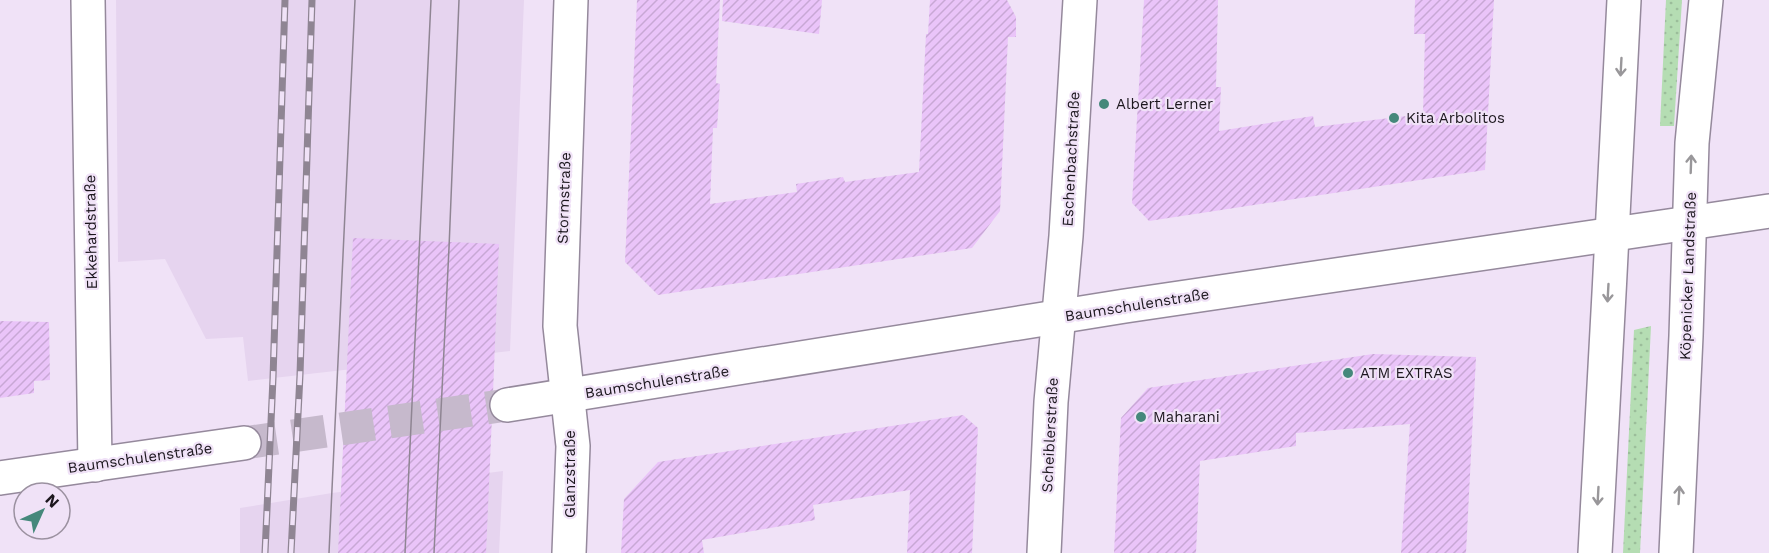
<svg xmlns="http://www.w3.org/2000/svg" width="1769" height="553" viewBox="0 0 1769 553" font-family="'Work Sans',sans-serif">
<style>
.built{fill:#e6d4ef}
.grass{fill:url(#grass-dots)}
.building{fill:url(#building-hatch)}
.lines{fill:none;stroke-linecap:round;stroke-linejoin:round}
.major-tunnel{stroke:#c6b9cc;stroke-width:33;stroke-dasharray:33 16;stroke-linecap:butt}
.minor-casing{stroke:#95899c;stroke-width:36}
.major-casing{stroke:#95899c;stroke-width:36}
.minor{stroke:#fff;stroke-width:33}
.major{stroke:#fff;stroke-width:33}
.tram{stroke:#8f8593;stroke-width:1.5}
.rail-casing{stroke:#8f8593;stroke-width:7}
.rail{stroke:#f0e2f7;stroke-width:4.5;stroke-dasharray:14;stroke-linecap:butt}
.oneway{stroke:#99979a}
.poi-dot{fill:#45887b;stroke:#f0e2f7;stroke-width:2}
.labels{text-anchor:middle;stroke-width:4.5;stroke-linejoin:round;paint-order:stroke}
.poi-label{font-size:15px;fill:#1c171e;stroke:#f0e2f7;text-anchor:start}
.street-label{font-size:15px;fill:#1c171e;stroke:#f0e2f7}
</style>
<defs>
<pattern id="grass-dots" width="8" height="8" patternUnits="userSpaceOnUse" patternTransform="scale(1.5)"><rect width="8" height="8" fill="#b5ddb3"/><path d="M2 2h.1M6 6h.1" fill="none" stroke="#9bbd9a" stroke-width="1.8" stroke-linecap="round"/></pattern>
<pattern id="building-hatch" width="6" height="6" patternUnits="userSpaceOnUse" patternTransform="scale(1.5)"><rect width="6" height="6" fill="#eac4f9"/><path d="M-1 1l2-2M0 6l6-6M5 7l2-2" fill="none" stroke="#c8a8d5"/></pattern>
</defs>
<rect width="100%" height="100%" fill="#f0e2f7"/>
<g class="built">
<polygon points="116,0 524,0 510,351 248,381 243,337 206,339 165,259 118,262"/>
<polygon points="503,471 499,553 240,553 240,508 332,493"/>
</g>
<g class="grass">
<polygon points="1666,0 1682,0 1674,126 1660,126"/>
<polygon points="1651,326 1640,553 1623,553 1634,330"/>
</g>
<g class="building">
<polygon points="637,0 720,0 716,83 720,84 717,128 713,128 710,204 797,192 796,184 843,177 845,182 919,172 926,34 928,34 930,0 1007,0 1016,17 1016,37 1008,37 1000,211 972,248 658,295 625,262"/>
<polygon points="723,0 822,0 819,34 722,21"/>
<polygon points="1144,0 1218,0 1216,87 1221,87 1219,131 1313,116 1315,127 1423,114 1425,34 1414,34 1415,0 1494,0 1485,170 1149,221 1132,203"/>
<polygon points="353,238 499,244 493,393 489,399 488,407 492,416 486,553 338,553"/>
<polygon points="0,321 49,322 50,380 34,381 34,393 0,398"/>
<polygon points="1373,354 1476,357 1466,553 1401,553 1410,424 1296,433 1296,446 1200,461 1196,553 1114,553 1121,418 1148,388"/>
<polygon points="963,415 978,428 972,553 907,553 910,490 813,505 815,520 702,540 704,553 621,553 624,499 658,462"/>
</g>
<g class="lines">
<polyline class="major-tunnel" points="244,443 507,405"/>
<defs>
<g id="minor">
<polyline points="88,0 95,465"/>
<polyline points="1689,223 1769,211"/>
<polyline points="569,553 573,446 560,326 571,0"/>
<polyline points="1044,553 1051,402 1066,236 1080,0"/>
</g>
<g id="major">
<polyline points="507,405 1125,306 1689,223"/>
<polyline points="0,478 244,443"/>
<path d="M1595,553C1606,369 1614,184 1624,0"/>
<polyline points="1676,553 1686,336 1692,143 1706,0"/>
</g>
</defs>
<use href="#minor" class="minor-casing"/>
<use href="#major" class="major-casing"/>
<use href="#minor" class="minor"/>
<use href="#major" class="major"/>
<g class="tram">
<polyline points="329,553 355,0"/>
<polyline points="405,553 431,0"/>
<polyline points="434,553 449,248 459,0"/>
</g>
<defs>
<g id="rail">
<polyline points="265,553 273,378 285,0"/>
<polyline points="291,553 300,375 312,0"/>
</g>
</defs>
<use href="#rail" class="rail-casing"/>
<use href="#rail" class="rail"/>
</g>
<defs><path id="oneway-shaft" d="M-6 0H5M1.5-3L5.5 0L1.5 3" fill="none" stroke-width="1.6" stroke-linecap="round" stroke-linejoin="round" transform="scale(1.5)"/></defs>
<g class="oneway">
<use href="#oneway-shaft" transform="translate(1621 67) rotate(93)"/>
<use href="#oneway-shaft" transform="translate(1691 164) rotate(-88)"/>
<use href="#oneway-shaft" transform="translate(1608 293) rotate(93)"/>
<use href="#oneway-shaft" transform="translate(1679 495) rotate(-87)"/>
<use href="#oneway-shaft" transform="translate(1598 496) rotate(93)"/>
</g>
<g class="poi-dot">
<circle cx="1104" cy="104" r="6"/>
<circle cx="1394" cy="118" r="6"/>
<circle cx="1348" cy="373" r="6"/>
<circle cx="1141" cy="417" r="6"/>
</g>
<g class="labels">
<g class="poi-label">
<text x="1116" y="109">Albert Lerner</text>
<text x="1406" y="123">Kita Arbolitos</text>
<text x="1360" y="378">ATM EXTRAS</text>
<text x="1153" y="422">Maharani</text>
</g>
<g class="street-label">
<text transform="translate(1071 159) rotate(-87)" y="5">Eschenbachstraße</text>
<text transform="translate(564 198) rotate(-88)" y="5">Stormstraße</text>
<text transform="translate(91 232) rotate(-91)" y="5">Ekkehardstraße</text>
<text transform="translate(1688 276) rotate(-88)" y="5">Köpenicker Landstraße</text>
<text transform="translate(1137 305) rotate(-9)" y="5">Baumschulenstraße</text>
<text transform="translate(657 382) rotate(-9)" y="5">Baumschulenstraße</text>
<text transform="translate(1050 435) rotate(-87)" y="5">Scheiblerstraße</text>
<text transform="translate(140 458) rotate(-8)" y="5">Baumschulenstraße</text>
<text transform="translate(570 474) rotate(-90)" y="5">Glanzstraße</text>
</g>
</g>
<g transform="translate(42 511) rotate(45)"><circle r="28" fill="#f0e2f7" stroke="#9b91a0" stroke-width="1.5"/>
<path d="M0-4.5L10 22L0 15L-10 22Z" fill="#45887b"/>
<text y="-9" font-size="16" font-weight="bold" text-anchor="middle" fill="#1c171e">N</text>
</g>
</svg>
